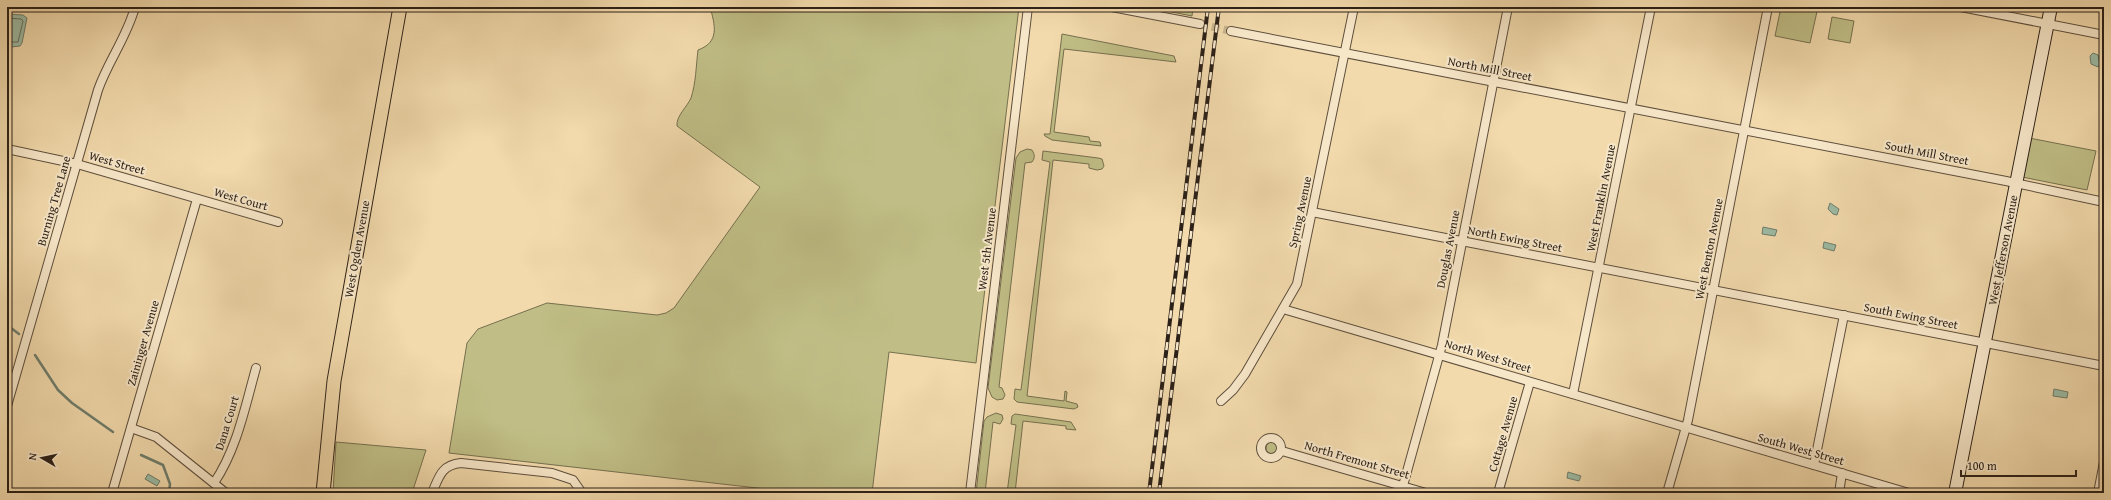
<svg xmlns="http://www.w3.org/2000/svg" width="2111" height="500" viewBox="0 0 2111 500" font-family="'Gentium Book Plus',serif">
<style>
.green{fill:#c0be86;stroke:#76704f}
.water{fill:#9cbba4;stroke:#6f7d6c}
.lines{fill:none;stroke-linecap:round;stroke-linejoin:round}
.shore{stroke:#646e5e;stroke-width:1}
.stream{stroke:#6f7d6c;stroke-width:2.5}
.street-tunnel{stroke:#cab58e;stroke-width:8;stroke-dasharray:8 4;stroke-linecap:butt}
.street-casing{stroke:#5e4f3d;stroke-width:10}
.secondary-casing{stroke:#2c2118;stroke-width:14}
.primary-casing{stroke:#2c2118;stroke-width:15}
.street{stroke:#f7e7c9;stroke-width:8}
.secondary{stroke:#f7e7c9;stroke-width:12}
.primary{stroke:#f2daac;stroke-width:13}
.rail-casing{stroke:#2c2118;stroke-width:4}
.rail{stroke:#f7e7c9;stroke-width:2.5;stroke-dasharray:8;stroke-linecap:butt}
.labels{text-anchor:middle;stroke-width:4;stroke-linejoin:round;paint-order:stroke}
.street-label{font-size:12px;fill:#2c2118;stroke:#f7e7c9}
</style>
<rect width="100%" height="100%" fill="#f2daac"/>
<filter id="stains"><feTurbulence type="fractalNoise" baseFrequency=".005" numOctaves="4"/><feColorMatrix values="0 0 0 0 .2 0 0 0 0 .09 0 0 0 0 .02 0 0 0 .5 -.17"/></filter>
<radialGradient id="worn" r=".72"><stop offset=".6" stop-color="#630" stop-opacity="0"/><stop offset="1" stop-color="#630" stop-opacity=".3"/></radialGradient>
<g class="green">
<path d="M710,7H1019L976,363L889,352L872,493H801L449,453L467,343L478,329L547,303L657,315L666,313L674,308L760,187L677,126C676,116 687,107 691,98C696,83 696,66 698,50C720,42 715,25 710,7Z"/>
<polygon points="1147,7 1193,7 1192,16"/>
<polygon points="1781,7 1818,7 1810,43 1775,36"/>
<polygon points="1832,17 1854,21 1850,43 1828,39"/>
<polygon points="1062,34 1174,56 1176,62 1064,49 1054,132 1089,137 1090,141 1100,142 1101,146 1052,140 1045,136 1044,134 1050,134"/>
<polygon points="2024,137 2096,151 2087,190 2017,176"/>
<path d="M1027,149L1032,150C1035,155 1035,158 1032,162L1025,163L999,387L1002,388L1005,395L1003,399L997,400L992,397L988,388L1016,158L1020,152Z"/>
<polygon points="1043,151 1098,158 1102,159 1104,166 1102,169 1097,170 1089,168 1089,164 1053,160 1027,396 1064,401 1065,391 1067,392 1066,401 1077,404 1078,407 1074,409 1017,402 1014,399 1015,389 1021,390 1050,162 1042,160"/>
<polygon points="996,413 1002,415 1003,419 1000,424 993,422 985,493 976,493 984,421 987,417"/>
<polygon points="1015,414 1071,422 1076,430 1066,429 1066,426 1023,421 1015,493 1007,493 1016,425 1011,424 1012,416"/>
<polygon points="336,442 426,450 412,493 333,493"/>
<circle cx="1272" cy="448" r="6"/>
</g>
<g class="water">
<polygon points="7,14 23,15 27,18 22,43 20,46 11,47 7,45"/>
<polygon points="2093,53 2098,55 2100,64 2098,67 2091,64 2090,56"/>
<polygon points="1830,203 1839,209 1837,215 1833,214 1828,209"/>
<polygon points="1763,227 1777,230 1775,236 1762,234"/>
<polygon points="1824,242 1836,245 1834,251 1823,248"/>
<polygon points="2054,389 2068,392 2067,398 2053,396"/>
<polygon points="1568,472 1581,476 1579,481 1567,478"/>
<polygon points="148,474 160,481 157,486 145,479"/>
</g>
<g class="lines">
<polyline class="shore" points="7,18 21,19 23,21 18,42 7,42"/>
<g class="stream">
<polyline points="7,325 19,334"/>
<polyline points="35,355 58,390 72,403 113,432"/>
<polyline points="141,455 163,465 170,484 169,493"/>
</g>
<polyline class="street-tunnel" points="1200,24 1231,31"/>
<defs>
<g id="street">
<polyline points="1112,7 1200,24"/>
<polyline points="1961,7 2104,35"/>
<polyline points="1231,31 2006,181 2104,202"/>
<polyline points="7,149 77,164 278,222"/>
<polyline points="1312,212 2104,366"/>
<polyline points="1283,309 1909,493"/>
<polyline points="1573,394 1651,7"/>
<polyline points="1221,401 1233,390 1245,374 1297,284 1354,7"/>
<path d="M7,406L98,90C108,61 127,37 135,7"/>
<polyline points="131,428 156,437 226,493"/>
<circle cx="1271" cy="448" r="10"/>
<polyline points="1282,451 1426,493"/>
<polyline points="1814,465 1844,315"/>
<path d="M214,483C237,449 245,407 256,368"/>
<polyline points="112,493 197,199"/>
<path d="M432,493C439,477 441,465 461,463L552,473L573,480L582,493"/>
<polyline points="970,493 1028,7"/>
<polyline points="1401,493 1442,345 1508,7"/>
<polyline points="1498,493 1530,382"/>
<polyline points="1667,493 1688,420 1768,7"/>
<polyline points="1839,493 1842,473"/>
<polyline points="2098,493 2104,462"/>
</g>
<polyline id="secondary" points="1955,493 2051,7"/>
<polyline id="primary" points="323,493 334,381 400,7"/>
</defs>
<use href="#street" class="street-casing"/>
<use href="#secondary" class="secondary-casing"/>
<use href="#primary" class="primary-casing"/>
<use href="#street" class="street"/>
<use href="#secondary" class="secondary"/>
<use href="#primary" class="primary"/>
<defs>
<g id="rail">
<polyline points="1149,493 1208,7"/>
<polyline points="1159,493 1219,7"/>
</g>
</defs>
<use href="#rail" class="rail-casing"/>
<use href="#rail" class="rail"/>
</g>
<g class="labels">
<g class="street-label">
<text transform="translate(1490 69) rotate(11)" y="4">North Mill Street</text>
<text transform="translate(1927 153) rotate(11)" y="4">South Mill Street</text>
<text transform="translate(117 163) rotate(16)" y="4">West Street</text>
<text transform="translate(1601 198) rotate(-79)" y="4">West Franklin Avenue</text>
<text transform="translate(241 199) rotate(16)" y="4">West Court</text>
<text transform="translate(54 201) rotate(-74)" y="4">Burning Tree Lane</text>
<text transform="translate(1300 212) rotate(-78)" y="4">Spring Avenue</text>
<text transform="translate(1515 239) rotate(11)" y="4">North Ewing Street</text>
<text transform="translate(357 249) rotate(-80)" y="4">West Ogden Avenue</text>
<text transform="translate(987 249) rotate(-83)" y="4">West 5th Avenue</text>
<text transform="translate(1448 249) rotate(-79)" y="4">Douglas Avenue</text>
<text transform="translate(1709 249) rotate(-79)" y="4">West Benton Avenue</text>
<text transform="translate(2003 250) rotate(-79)" y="4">West Jefferson Avenue</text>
<text transform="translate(1911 316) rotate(11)" y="4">South Ewing Street</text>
<text transform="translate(143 343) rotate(-74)" y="4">Zaininger Avenue</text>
<text transform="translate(1488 356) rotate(17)" y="4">North West Street</text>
<text transform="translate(227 423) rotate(-73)" y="4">Dana Court</text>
<text transform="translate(1503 434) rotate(-74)" y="4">Cottage Avenue</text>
<text transform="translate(1801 449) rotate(16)" y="4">South West Street</text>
<text transform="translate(1357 460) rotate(16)" y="4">North Fremont Street</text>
</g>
</g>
<rect width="2111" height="500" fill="none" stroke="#f2daac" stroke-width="24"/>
<rect x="8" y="8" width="2095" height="484" fill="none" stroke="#2c2118" stroke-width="2"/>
<rect x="12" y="12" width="2087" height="476" fill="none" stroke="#2c2118"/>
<g transform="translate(42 458) rotate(279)" stroke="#f7e7c9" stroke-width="3" paint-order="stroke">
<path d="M0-3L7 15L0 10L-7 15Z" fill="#2c2118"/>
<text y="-6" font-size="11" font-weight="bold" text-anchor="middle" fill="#2c2118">N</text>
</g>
<path d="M1961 470v6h115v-6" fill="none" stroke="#2c2118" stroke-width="2"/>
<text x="1967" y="470" font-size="12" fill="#2c2118" stroke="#f7e7c9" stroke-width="3" paint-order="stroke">100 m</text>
<rect width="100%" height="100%" filter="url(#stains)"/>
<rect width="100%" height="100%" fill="url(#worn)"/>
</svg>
